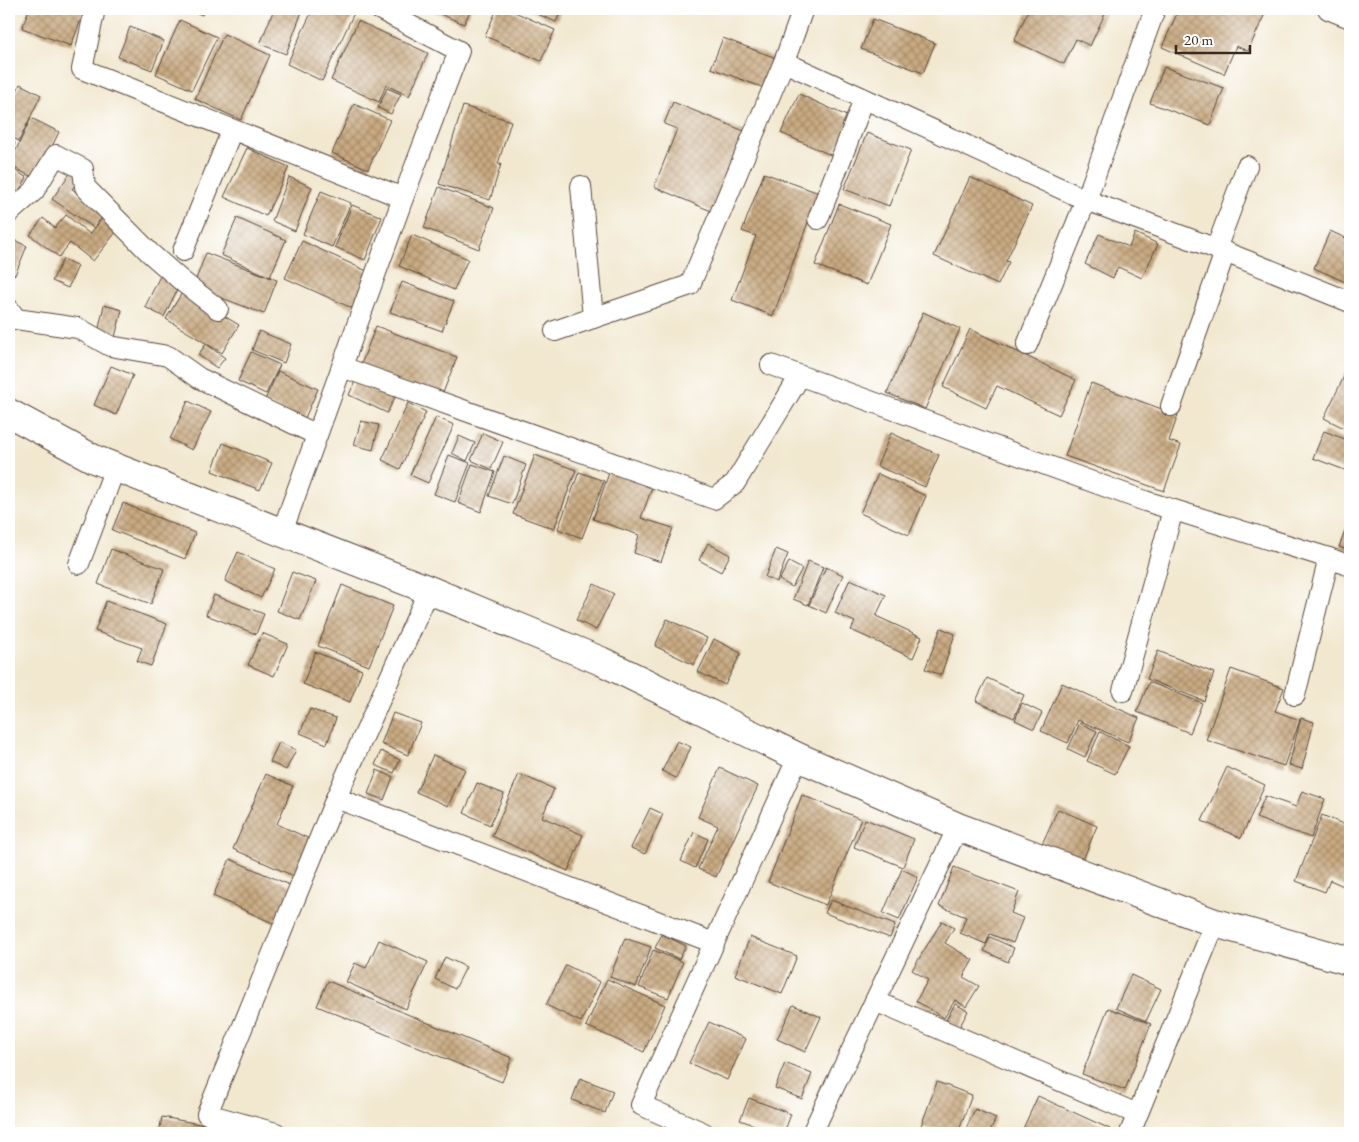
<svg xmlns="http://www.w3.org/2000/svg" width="1359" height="1142" viewBox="0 0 1359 1142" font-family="'EB Garamond',serif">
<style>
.building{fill:url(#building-cross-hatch)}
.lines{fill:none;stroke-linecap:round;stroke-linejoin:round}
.minor-casing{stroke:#564639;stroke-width:22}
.secondary-casing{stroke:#564639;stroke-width:30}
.minor{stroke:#fff;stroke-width:20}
.secondary{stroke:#fff;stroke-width:28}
</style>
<defs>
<pattern id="building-cross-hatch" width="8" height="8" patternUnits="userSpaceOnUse" patternTransform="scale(1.25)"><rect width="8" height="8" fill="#c9aa82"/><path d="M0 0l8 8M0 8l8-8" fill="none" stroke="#a48b6a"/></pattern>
</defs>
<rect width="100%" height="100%" fill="#fff"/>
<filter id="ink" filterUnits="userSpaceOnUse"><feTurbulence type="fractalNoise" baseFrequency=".02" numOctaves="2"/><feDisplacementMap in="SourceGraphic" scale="10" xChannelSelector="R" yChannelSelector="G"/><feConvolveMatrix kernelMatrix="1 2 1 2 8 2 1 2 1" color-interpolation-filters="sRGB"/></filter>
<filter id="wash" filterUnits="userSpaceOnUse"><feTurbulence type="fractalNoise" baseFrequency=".0096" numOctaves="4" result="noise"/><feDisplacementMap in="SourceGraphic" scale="20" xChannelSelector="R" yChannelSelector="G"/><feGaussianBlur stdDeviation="1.12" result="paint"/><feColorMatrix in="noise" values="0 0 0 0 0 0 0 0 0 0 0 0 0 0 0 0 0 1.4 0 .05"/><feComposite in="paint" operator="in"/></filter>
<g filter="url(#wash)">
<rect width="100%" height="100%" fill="#f2e8d0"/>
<g id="blocks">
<g class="building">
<polygon points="29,9 85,9 71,46 22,28"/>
<polygon points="187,9 205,9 202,15"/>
<polygon points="274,9 303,9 286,54 260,44"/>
<polygon points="313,9 345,9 354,13 322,81 287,64"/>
<polygon points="428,9 471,9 464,24"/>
<polygon points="497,9 508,9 555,30 541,61 485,36"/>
<polygon points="526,9 562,9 556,22"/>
<polygon points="1029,9 1107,9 1090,46 1076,39 1064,64 1014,41"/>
<polygon points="1179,9 1267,9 1248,51 1236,46 1224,74 1162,47"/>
<polygon points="873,19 935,43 923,73 861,49"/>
<polygon points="180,20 217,37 192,90 156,74"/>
<polygon points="358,21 428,53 409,96 386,85 379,102 331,80"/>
<polygon points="130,27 164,41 152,70 118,57"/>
<polygon points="224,34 270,55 241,120 195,99"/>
<polygon points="723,38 776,58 764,88 711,68"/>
<polygon points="1164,67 1224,88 1210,125 1150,103"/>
<polygon points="20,84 41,95 19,141 9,136 9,107"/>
<polygon points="387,88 401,94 391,114 378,108"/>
<polygon points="799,94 851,118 833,156 781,133"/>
<polygon points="673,102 749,133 716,213 654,187 677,129 664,124"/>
<polygon points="354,104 390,120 368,169 332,153"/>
<polygon points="463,106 511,121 498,164 501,164 490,200 439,184"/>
<polygon points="31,118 59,132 36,179 9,165"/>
<polygon points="867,133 911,150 889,206 844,189"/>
<polygon points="9,140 15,143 9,156"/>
<polygon points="247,148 289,167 266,216 224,197"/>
<polygon points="9,166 27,178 15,197 9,192"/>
<polygon points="73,169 82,175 72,189 105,212 94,228 52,199"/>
<polygon points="764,173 819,193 773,316 732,300 756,236 742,231"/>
<polygon points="289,177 312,187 295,231 272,221"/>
<polygon points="970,177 1032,206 1006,261 1009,262 998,285 934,256"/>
<polygon points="439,187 494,208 479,249 424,228"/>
<polygon points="321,191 351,203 332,247 303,234"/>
<polygon points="839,204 891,224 867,285 815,265"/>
<polygon points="352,205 382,217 365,260 335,247"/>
<polygon points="66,215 90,234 102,219 117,231 93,261 70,243 59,257 30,235 43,218 55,228"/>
<polygon points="237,218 286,240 270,277 221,255"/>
<polygon points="1330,231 1350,240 1350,284 1314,268"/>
<polygon points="1135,233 1158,244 1142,278 1118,267 1113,278 1085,264 1099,234 1129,247"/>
<polygon points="412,235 468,259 454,290 399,266"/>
<polygon points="9,238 27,246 15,275 9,272"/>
<polygon points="302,241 371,273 354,309 285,278"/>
<polygon points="206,253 277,280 264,314 193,287"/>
<polygon points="63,259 78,266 68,288 52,281"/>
<polygon points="160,276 179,286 164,317 145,307"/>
<polygon points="402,282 454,301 442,331 390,312"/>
<polygon points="183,291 239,325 222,353 166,319"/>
<polygon points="104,305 122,310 114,341 97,337"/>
<polygon points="923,312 960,329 925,409 887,393"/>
<polygon points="376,326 457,357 441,398 360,367"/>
<polygon points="970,329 1076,380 1059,415 997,386 986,408 943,387"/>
<polygon points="259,331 291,344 284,363 252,350"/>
<polygon points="206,344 225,358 217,368 198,355"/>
<polygon points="251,352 280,365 266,394 238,381"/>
<polygon points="111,366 133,375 116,415 94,405"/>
<polygon points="1349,366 1350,367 1350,431 1324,418"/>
<polygon points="278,371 318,389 304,420 264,402"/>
<polygon points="356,379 395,397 387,413 349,395"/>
<polygon points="1091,383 1178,415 1169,441 1181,445 1164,491 1065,456"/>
<polygon points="188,401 211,412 192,450 170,439"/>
<polygon points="408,403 426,412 400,469 382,460"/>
<polygon points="436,417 454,425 428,483 410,475"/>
<polygon points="361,421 379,425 373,450 354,445"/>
<polygon points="1324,431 1350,441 1350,472 1313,458"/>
<polygon points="483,433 503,442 491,469 471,460"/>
<polygon points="891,433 939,455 925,487 877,466"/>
<polygon points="459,436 475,443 467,461 452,453"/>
<polygon points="223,443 272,463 260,490 212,471"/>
<polygon points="449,455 470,463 455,502 434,494"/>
<polygon points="535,455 576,470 554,529 513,514"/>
<polygon points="504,456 526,465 512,504 489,496"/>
<polygon points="472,464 495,472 481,512 458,503"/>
<polygon points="610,470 653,485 641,518 673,528 661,562 634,553 639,535 593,519"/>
<polygon points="579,472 604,481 582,538 558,529"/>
<polygon points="878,474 926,496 909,535 860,513"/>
<polygon points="123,503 195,533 185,559 112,530"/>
<polygon points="1350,518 1350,551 1339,547"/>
<polygon points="708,543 730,555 721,572 699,560"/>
<polygon points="111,549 164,569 151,604 98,584"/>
<polygon points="776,549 788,554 777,582 765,577"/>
<polygon points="238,552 275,569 261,598 225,581"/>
<polygon points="808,561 823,567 808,605 793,599"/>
<polygon points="789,562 802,569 792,587 779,580"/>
<polygon points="826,567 843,575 826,613 809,605"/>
<polygon points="292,572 316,581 300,620 277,611"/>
<polygon points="850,579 886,595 876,616 922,637 913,658 851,630 855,622 835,613"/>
<polygon points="594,584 614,594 596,630 576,620"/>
<polygon points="342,585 393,606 369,666 318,646"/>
<polygon points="214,595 264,614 256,634 206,615"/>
<polygon points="106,601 167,624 151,666 137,661 142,648 95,631"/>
<polygon points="667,619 707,638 694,665 655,646"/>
<polygon points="941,628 955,634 941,675 925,669"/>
<polygon points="262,633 288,644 274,676 248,665"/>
<polygon points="714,639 741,653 725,685 698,672"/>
<polygon points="1158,651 1214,673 1204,701 1147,679"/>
<polygon points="315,652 362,670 350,702 303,684"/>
<polygon points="1231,669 1284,688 1275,711 1300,720 1284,766 1206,740"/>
<polygon points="987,678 1024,695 1014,718 976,701"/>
<polygon points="1149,682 1202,703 1190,733 1137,712"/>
<polygon points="1062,683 1139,718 1128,742 1078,720 1068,743 1041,731"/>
<polygon points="1022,703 1042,713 1034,729 1015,720"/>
<polygon points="310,709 336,718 327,744 300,733"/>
<polygon points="393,713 421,723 408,755 381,744"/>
<polygon points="1301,718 1314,722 1302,769 1289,765"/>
<polygon points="1080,723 1097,731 1085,757 1068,749"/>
<polygon points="1100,732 1129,746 1115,774 1087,761"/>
<polygon points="677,741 691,747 676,778 662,771"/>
<polygon points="279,742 296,750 286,770 270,762"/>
<polygon points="381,751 400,760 394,773 375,765"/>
<polygon points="433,755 465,769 448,806 416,792"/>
<polygon points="1227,767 1265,785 1241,838 1202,821"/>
<polygon points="720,768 758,786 716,877 698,869 718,826 698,817"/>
<polygon points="377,770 393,777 384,800 368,794"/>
<polygon points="266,774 293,786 277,824 312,840 296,877 233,849"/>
<polygon points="519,774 554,789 542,817 583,835 568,871 492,836"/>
<polygon points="477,783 504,794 490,825 464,813"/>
<polygon points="1302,791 1325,799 1311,838 1256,818 1265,796 1296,807"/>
<polygon points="802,795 861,819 826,905 768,882"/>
<polygon points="650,808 663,814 645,854 631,848"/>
<polygon points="1058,809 1097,826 1082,862 1042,844"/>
<polygon points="1322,815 1350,827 1350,889 1330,880 1325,892 1296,881"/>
<polygon points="865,819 914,839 903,867 854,847"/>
<polygon points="694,832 708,839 695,868 681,861"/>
<polygon points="230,859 292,886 275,924 213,896"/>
<polygon points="954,867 1019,892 1011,913 1023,918 1013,943 990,934 986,944 960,933 966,917 939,906"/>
<polygon points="902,869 918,877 899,920 883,913"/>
<polygon points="831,900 895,925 890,938 825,913"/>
<polygon points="942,921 954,928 945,943 973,960 963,977 979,986 966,1007 955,1000 944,1018 916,1001 928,980 912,970"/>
<polygon points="662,934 686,946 679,959 655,948"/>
<polygon points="750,937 797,956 782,994 735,975"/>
<polygon points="990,937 1014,948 1008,962 984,951"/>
<polygon points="625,938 651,947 636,987 610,977"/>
<polygon points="379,940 428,962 406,1009 346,982 355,963 366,968"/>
<polygon points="653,950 683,962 668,998 639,987"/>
<polygon points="445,957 466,967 455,989 435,979"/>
<polygon points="566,965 600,982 581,1022 546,1005"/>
<polygon points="1131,975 1161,989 1146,1021 1116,1008"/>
<polygon points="607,979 665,1005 644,1052 586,1026"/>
<polygon points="328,981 512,1058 502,1082 317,1006"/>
<polygon points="955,1004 968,1011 959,1028 946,1020"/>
<polygon points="793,1005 821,1017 805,1052 777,1039"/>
<polygon points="1108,1008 1151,1024 1125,1090 1082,1074"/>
<polygon points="709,1022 746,1039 727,1080 689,1063"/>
<polygon points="785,1063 812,1074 802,1099 775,1088"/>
<polygon points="580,1078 613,1091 605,1113 572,1100"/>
<polygon points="937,1082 972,1095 958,1133 941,1133 921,1126"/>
<polygon points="1038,1096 1110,1129 1108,1133 1021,1133"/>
<polygon points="749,1098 791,1114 784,1133 776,1133 740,1120"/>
<polygon points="975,1109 996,1118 989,1133 964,1133"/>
<polygon points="162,1117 243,1132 242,1133 159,1133"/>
</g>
</g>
</g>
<g filter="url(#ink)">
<use href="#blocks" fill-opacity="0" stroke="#564639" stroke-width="1"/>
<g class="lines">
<defs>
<g id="minor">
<polyline points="95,9 82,69 403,198"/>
<polyline points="803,9 784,62 1086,200 1225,252 1350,302"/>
<polyline points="1328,9 1350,18"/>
<polyline points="581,186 593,318"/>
<polyline points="9,213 34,191 56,155 83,169 85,187 150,253 183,282 218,309"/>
<polyline points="818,219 864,99"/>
<polyline points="1216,249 1247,166"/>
<polyline points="183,251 232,130"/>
<polyline points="9,309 16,319 78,328 110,346 168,356 199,378 317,435"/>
<polyline points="555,331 690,285 784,62"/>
<polyline points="1027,345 1086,200 1155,9"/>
<polyline points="771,365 1145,501 1329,558 1350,566"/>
<polyline points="342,367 714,499 735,483 800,376"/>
<polyline points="1171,406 1225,252"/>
<polyline points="282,532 403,198 459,51 379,9"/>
<polyline points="79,564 115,468"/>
<polyline points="429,590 336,798 714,943"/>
<polyline points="1123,691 1173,510"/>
<polyline points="1295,695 1329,558"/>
<polyline points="875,1001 1137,1114"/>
<polyline points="276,1133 207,1114 336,798"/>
<polyline points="704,1133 641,1105 798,757"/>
<polyline points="812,1133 958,827"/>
<polyline points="1130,1133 1215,923"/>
</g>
<polyline id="secondary" points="9,413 94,459 429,590 601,661 798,757 958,827 1215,923 1350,961"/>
</defs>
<use href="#minor" class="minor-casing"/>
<use href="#secondary" class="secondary-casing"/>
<use href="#minor" class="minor"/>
<use href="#secondary" class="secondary"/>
</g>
</g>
<rect width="1359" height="1142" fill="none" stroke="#fff" stroke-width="30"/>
<path d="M1176 45v8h74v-8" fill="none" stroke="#3b2a1e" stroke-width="2.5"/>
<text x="1184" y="45" font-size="15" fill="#3b2a1e" stroke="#ffffff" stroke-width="4" paint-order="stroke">20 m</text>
</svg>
